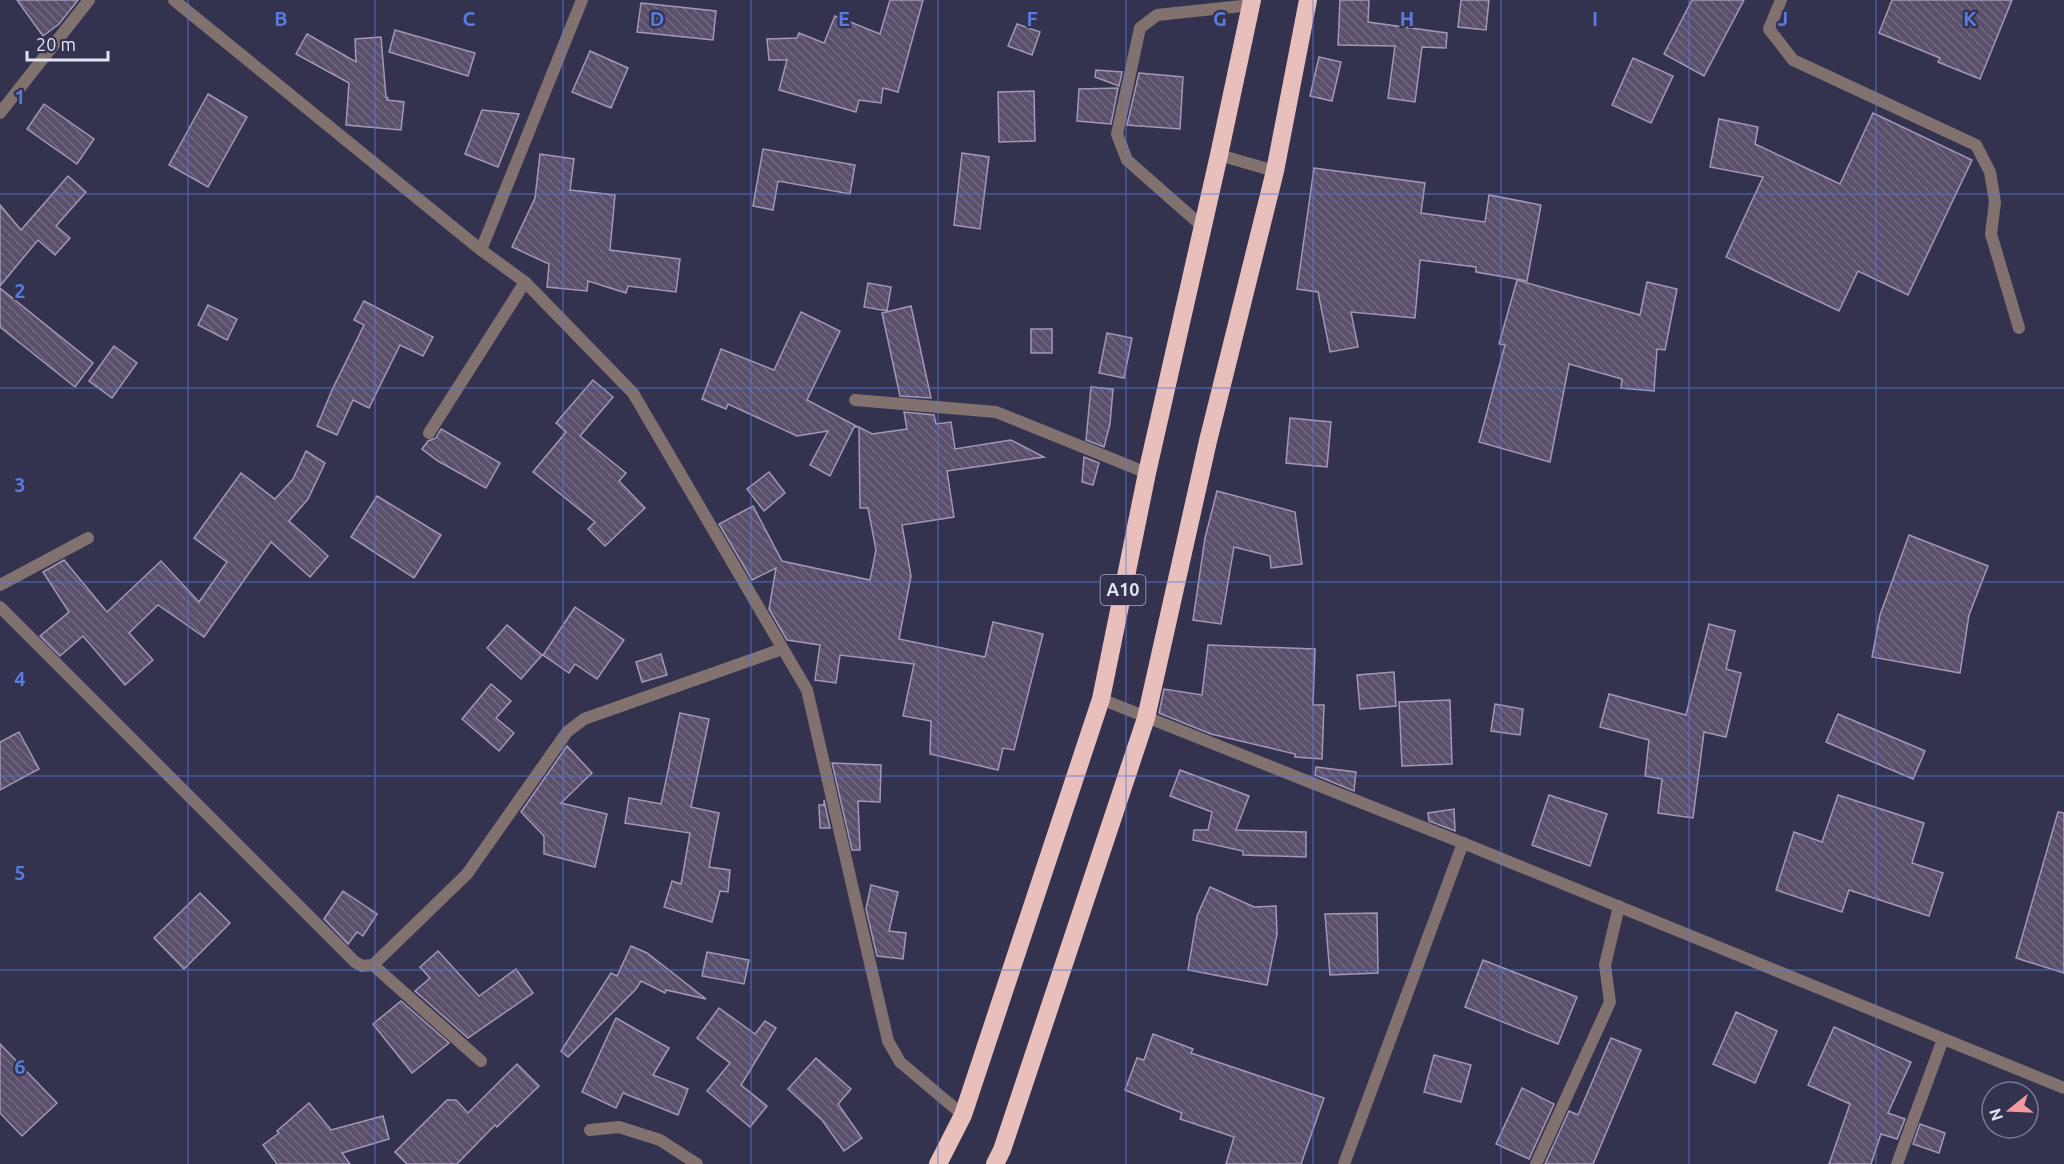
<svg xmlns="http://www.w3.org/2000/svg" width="2064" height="1164" viewBox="0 0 2064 1164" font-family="Ubuntu,sans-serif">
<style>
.building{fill:url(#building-back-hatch);stroke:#a397b6;stroke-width:1.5}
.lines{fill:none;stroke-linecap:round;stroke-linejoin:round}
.lane{stroke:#81716f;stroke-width:12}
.street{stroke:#81716f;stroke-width:12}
.highway{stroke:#e8bfba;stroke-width:18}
.grid{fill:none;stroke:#587be0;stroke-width:1.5;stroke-opacity:0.55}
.labels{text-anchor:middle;stroke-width:4.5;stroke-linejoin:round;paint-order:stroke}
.shield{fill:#34334f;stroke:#aeaec2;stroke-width:1.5}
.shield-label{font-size:18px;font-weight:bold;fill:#e2e3f4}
.grid-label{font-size:20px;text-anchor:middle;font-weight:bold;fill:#587be0;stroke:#34334f;stroke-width:4.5;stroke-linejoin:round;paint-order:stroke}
</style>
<defs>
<pattern id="building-back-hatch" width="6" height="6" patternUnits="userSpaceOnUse" patternTransform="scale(1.5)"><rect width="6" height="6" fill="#5a4f6b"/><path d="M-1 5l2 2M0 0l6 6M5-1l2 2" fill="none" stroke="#716881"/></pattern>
</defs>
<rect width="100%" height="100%" fill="#34334f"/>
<g class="building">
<polygon points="17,0 78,0 59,24 43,36"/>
<polygon points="890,0 923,0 898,92 883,88 881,103 859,100 856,112 779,90 787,60 769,60 767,39 797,38 799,33 824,43 835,16 880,34"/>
<polygon points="1340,0 1369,0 1368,22 1447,33 1446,48 1422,47 1415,102 1388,98 1395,46 1338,45"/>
<polygon points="1461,0 1489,0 1486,30 1458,27"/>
<polygon points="1692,0 1744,0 1704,76 1664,54"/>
<polygon points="1892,0 2012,0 1980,79 1938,62 1940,58 1879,33"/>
<polygon points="641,3 716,11 713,40 637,32"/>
<polygon points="1017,24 1040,32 1032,55 1008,46"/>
<polygon points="395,30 475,53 468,76 389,52"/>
<polygon points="307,34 356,62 355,39 381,37 386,97 388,98 387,100 404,102 401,130 346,125 349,83 296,54"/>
<polygon points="590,51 628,68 611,108 572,92"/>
<polygon points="1319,57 1341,62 1332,101 1310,96"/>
<polygon points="1633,58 1673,76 1651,123 1612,105"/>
<polygon points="1096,70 1122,72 1119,86 1095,77"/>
<polygon points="1139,73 1183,77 1180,129 1127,125"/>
<polygon points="1118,88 1111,124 1077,121 1079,89"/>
<polygon points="1034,91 1035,141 999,142 998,92"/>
<polygon points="208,94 247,117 208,187 169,165"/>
<polygon points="44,104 94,139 77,164 27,129"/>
<polygon points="482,110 519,114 498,167 465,154"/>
<polygon points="1873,113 1972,160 1908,295 1858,271 1839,311 1726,257 1763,177 1710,167 1719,119 1758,127 1755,144 1840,184"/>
<polygon points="763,149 855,165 850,194 778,181 773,210 753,206"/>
<polygon points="962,153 989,157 980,229 954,225"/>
<polygon points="540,154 574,159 570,190 615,195 610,250 680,259 676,292 628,286 626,293 588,281 587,291 547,287 549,264 512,247 535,198"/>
<polygon points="1314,168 1425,183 1421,213 1485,222 1489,195 1541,205 1527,281 1476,272 1476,267 1420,260 1415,318 1351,312 1358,347 1330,352 1318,292 1297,289"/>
<polygon points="68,176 86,192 56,226 70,238 55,255 38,240 0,286 0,205 21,230"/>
<polygon points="1517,280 1640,315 1647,282 1677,289 1665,350 1657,349 1654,391 1621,388 1622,379 1569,364 1550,462 1479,442 1505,345 1499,344"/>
<polygon points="868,283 891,287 887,311 864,307"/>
<polygon points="0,288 93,363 75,387 0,327"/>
<polygon points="364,301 433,337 423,356 400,345 369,408 353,400 337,435 317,426 332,390 364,325 354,320"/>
<polygon points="208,305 237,319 227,340 198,325"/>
<polygon points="911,306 931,398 900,396 882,313"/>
<polygon points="801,312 840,331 807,400 858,427 854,427 830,476 810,465 828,431 797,436 728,404 726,409 702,399 721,349 774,370"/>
<rect x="1031" y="329" width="21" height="24"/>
<polygon points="1107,333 1132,338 1124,378 1099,373"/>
<polygon points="114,346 137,363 112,398 89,381"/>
<polygon points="593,380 613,397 580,436 626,473 619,481 645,508 605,546 588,529 595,522 533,472 566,432 556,423"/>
<polygon points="1091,387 1113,389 1110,424 1104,447 1086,440"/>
<polygon points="904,412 934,415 936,424 951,422 955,449 1011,440 1044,457 947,471 954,517 902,525 911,576 899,639 985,657 993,622 1043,634 1014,750 1003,748 998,770 930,754 931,721 903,716 914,664 840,655 836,683 815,680 820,645 787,640 769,609 776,568 752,580 719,524 753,506 782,561 870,580 876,550 868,508 860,508 859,427 872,434 907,429"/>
<polygon points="1290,418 1331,422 1327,467 1286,463"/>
<polygon points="441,429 500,463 486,488 438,461 422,449 428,441 436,438"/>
<polygon points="306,451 325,463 308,499 289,521 328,556 310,577 271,542 204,637 158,605 129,633 153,660 125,685 83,636 60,656 40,636 69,612 43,572 64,560 107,612 161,561 199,602 227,562 194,538 241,473 275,499 293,479"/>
<polygon points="1084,457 1099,463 1093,485 1082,482"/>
<polygon points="769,472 785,493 764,511 747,489"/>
<polygon points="1217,491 1295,512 1302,564 1271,568 1270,556 1234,547 1221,624 1193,620 1205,538"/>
<polygon points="377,496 441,535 414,578 351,537"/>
<polygon points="1909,535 1988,566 1969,615 1960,673 1872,657 1880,615"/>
<polygon points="575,607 624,640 597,679 575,664 569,673 543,655"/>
<polygon points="1709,624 1735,631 1726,669 1741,673 1726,737 1704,732 1693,818 1658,813 1662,779 1645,776 1649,740 1600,727 1609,694 1686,715"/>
<polygon points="507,625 542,655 521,679 487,648"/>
<polygon points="1208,645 1315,649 1313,705 1324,705 1322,759 1295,757 1295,754 1211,734 1159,713 1164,689 1202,695"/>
<polygon points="661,654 667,675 642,682 636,662"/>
<polygon points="1394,672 1396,706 1360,709 1357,675"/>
<polygon points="491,684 511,701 496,718 514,733 499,751 462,719"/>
<polygon points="1450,700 1452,764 1402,766 1399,702"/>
<polygon points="1495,704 1523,709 1520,735 1491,731"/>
<polygon points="680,713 709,719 691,807 719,813 709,867 730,870 728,892 720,891 712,922 664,907 672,881 681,884 690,833 625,823 629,798 661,804"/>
<polygon points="1838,714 1925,751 1913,779 1826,742"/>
<polygon points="19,732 39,769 0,790 0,742"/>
<polygon points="567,746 592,773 561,803 607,814 595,867 544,854 544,836 521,812"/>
<polygon points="832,763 881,765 880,802 858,801 860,850 852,850"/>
<polygon points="1316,767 1356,772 1354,791 1315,775"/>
<polygon points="1180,770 1249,796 1236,830 1306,832 1306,857 1243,855 1243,851 1193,840 1194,830 1208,830 1212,812 1170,796"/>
<polygon points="1549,795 1607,814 1590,866 1532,845"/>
<polygon points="1838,795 1924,823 1912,863 1943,873 1929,916 1849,890 1842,912 1776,890 1794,832 1822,842"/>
<polygon points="824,800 830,828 820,828 819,805 824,805"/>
<polygon points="1454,809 1455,831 1429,821 1428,813"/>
<polygon points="2058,812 2064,813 2064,973 2016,958"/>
<polygon points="871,885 898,892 889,931 906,933 903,959 877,956 866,909"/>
<polygon points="1210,887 1254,907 1276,906 1277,934 1267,985 1188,970 1197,916"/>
<polygon points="343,891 377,914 363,936 357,932 348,944 324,919"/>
<polygon points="200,893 230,923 184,969 154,938"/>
<polygon points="1377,913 1378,973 1330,975 1325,914"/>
<polygon points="631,946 647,953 706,999 666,990 665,993 641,981 636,989 568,1057 561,1051 611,973 617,976"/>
<polygon points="438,951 479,996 516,969 533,993 468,1038 415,991 430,978 420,967"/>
<polygon points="707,952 749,960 744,984 702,976"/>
<polygon points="1483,960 1577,997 1558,1044 1465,1007"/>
<polygon points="401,1001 449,1043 412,1073 373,1024"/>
<polygon points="719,1008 755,1034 765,1021 776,1028 741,1085 767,1106 750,1127 707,1091 730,1063 697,1038"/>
<polygon points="1736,1012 1777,1031 1755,1083 1713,1064"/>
<polygon points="616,1018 669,1048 653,1075 688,1089 678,1115 623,1093 616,1108 582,1092"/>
<polygon points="1834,1027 1911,1062 1888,1113 1905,1119 1897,1139 1881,1134 1871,1164 1829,1164 1850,1104 1808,1085"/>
<polygon points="1153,1034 1193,1049 1191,1053 1324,1098 1301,1164 1226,1164 1234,1137 1180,1119 1182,1113 1125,1090 1137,1058 1144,1060"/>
<polygon points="1611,1038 1641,1050 1593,1164 1545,1164 1569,1111 1578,1115"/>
<polygon points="0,1044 57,1103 22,1136 0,1113"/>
<polygon points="1434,1055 1471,1065 1461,1102 1424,1092"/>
<polygon points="816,1058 851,1089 838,1104 862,1138 844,1151 822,1120 788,1089"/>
<polygon points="517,1064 539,1086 497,1127 495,1125 457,1164 407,1164 395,1152 447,1100 456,1100 468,1113"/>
<polygon points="1522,1088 1554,1104 1529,1159 1496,1144"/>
<polygon points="309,1103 331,1130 383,1116 389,1139 342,1153 350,1164 277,1164 263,1145 279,1133 277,1131"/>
<polygon points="1920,1124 1945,1133 1939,1153 1913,1144"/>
</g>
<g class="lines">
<polyline class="lane" points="1203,227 1127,160 1117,134 1140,28 1157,15 1251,5"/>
<g class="street">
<polyline points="174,0 481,250 525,282 633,393 807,690 888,1041 900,1062 963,1115"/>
<polyline points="1781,0 1769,29 1793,60 1976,145 1990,172 1995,202 1991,234 2019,328"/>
<polyline points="0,113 89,0"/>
<polyline points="1219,155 1275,171"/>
<polyline points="481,250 582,0"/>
<polyline points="855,400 996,412 1147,473"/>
<polyline points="429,433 525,282"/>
<polyline points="0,585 88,538"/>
<polyline points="0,607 355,962 362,966 373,965 467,874 567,732 584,719 782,649"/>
<polyline points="1101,699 1463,843 2064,1088"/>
<polyline points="373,965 481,1061"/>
<polyline points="590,1130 619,1127 660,1140 697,1164"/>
<polyline points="1344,1164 1463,843"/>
<polyline points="1536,1164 1610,1002 1605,965 1619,906"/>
<polyline points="1897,1164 1943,1039"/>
</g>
<g class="highway">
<polyline points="938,1164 963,1115 1101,699 1147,473 1219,155 1252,0"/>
<polyline points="995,1164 1002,1150 1146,718 1208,441 1275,171 1308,0"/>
</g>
</g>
<path class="grid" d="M188,0V1164M375,0V1164M563,0V1164M751,0V1164M938,0V1164M1126,0V1164M1313,0V1164M1501,0V1164M1689,0V1164M1876,0V1164M0,194H2064M0,388H2064M0,582H2064M0,776H2064M0,970H2064"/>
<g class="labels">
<rect class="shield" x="1100.5" y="575" width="45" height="30" rx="4.5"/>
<g class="shield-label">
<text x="1123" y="596">A10</text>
</g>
</g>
<g class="grid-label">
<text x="281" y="26">B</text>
<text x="469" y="26">C</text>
<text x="657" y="26">D</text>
<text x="844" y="26">E</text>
<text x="1032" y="26">F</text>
<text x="1220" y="26">G</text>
<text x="1407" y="26">H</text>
<text x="1595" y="26">I</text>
<text x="1783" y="26">J</text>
<text x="1970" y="26">K</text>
<text x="20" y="104">1</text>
<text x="20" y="298">2</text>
<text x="20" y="492">3</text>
<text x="20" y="686">4</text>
<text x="20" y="880">5</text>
<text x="20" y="1074">6</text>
</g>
<g transform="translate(2010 1110) rotate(252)"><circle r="28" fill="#34334f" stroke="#7a7991" stroke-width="1.5"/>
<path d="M0-4.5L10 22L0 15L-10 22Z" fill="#f49aa0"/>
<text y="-9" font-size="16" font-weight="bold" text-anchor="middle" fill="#e2e3f4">N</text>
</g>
<path d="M27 51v9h81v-9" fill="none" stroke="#e2e3f4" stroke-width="3"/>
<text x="36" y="51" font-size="18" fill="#e2e3f4" stroke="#34334f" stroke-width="4.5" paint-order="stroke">20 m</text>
</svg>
